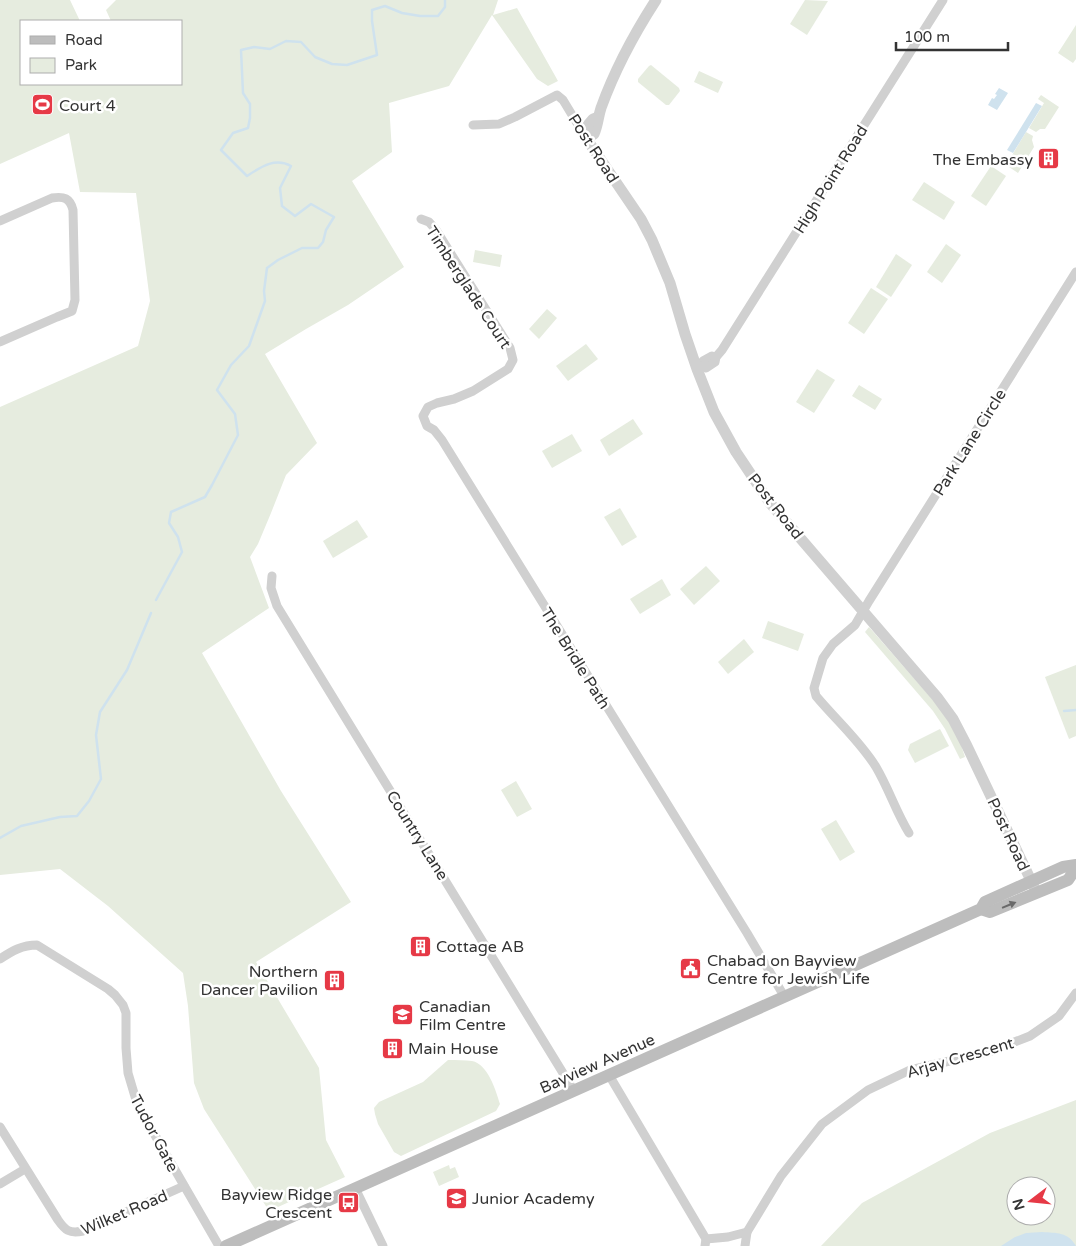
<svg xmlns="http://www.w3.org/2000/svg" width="1076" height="1246" viewBox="0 0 1076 1246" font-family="'Varela Round',sans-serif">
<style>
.green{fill:#e6ecdf;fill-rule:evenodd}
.water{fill:#cfe2ee}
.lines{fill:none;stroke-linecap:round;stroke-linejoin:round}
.stream{stroke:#cfe2ee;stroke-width:2.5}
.minor{stroke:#d0d0d0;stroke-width:9}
.tertiary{stroke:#d0d0d0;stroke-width:11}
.secondary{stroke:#bdbdbd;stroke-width:12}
.oneway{fill:#6a6a6a}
.labels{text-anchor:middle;stroke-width:5;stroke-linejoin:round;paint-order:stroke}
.poi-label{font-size:16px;fill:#333;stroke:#fff;text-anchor:start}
.street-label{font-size:16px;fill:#333;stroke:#fff}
</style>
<rect width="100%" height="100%" fill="#fff"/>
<g class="green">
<polygon points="0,0 70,0 80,21 21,21 21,84 181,84 181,21 111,21 106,10 116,0 498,0 493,15 517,8 558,81 548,86 537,79 492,15 449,86 389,103 392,152 352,181 404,267 348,305 306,329 265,354 317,443 286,475 271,513 258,544 250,557 269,608 202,653 281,791 351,902 256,962 319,1068 326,1140 345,1177 269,1211 204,1109 194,1083 188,1006 183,973 108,906 60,869 0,875 0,407 138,346 150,301 136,193 80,192 69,133 0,164"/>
<polygon points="805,0 828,1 807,35 790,24"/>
<polygon points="1076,25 1076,59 1073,63 1058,53"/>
<polygon points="651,65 679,88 680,91 669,105 666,105 638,82 638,79 649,66"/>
<polygon points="699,71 723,82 718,93 694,82"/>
<polygon points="1041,95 1059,107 1045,129 1040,129 1036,132 1029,128 1044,103 1038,99"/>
<polygon points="1026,132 1033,136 1032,140 1034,147 1018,173 1006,165"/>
<polygon points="991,166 1006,176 986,206 971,196"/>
<polygon points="924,182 955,202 944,220 912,200"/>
<polygon points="946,244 961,255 942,283 927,272"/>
<polygon points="475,250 502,255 500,267 473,262"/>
<polygon points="896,254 912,265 891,297 876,287"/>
<polygon points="871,288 888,299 864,334 848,323"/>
<polygon points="547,309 557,318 539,339 529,329"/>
<polygon points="586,344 598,359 568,381 556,366"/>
<polygon points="817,369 835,380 814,413 796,402"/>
<polygon points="859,385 882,399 875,410 852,396"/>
<polygon points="633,419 643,434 609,456 600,440"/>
<polygon points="572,434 582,451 552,468 542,451"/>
<polygon points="620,508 637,537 622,546 604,517"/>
<polygon points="357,520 368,537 333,558 323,541"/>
<polygon points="706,566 720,581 694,605 680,589"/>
<polygon points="662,579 671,595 640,614 630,599"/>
<polygon points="768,621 804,634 798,651 762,638"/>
<polygon points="869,627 940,708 958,736 965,757 960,759 945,729 933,711 865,632"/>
<polygon points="744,639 754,652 728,674 718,662"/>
<polygon points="1076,665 1076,736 1069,739 1045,677"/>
<polygon points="940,729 949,746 915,763 908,750 910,744"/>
<polygon points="516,781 532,809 517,817 501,790"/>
<polygon points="836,820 855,852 840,861 821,829"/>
<path d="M448,1060C456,1060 465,1060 472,1061C488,1064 496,1091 500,1104L496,1111L401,1156L394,1152L378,1124L375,1114L374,1108L379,1102L423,1082Z"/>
<path d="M1076,1100V1246H821L862,1203L990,1133ZM1016,1186H1046V1216H1016Z"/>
<polygon points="449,1165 450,1169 455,1167 459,1177 439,1186 433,1172"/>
</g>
<g class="water">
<polygon points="999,88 1008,93 997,110 988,105 992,98 994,99 997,95 995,94"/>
<polygon points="1036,103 1042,106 1013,153 1007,150"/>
<path d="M1042,1232C1057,1233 1068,1232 1076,1246H1001L1015,1237L1026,1233Z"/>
</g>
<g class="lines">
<g class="stream">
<path d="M156,600L182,552L178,537L169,523L171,512L205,497L212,485L238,435L235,414L217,390L231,365L249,346L265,301L264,291L267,268L278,260L302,248H318L323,242L326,230L334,217L311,204L295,216L282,206L280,188L291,166C275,157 261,167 247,176L221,150L233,133L248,128L250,118V104L243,93L241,50L254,47L270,49L286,41L301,42L315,57L332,64L347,65L377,55L372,21V10L385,6L402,13L420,16H438L445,7V0"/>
<polyline points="1064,711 1076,710"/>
<polyline points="0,838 21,826 60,817 77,816 89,801 101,779 96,735 100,712 127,670 151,613"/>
</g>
<g class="minor">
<polyline points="473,125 499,124 515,117 557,95 563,100 586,138"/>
<polyline points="421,219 429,222 436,230 510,348 513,360 508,369 473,391 454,399 437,403 428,407 423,416 427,426 434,430 442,440 747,933 784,996"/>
<path d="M0,221L52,198C64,196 70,198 73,210L75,300L72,311L57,317L0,342"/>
<polyline points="702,366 703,361 712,356 716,357"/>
<polyline points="697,369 702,366 706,368 715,362 716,357 722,350 943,0"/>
<polyline points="272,576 271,588 277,606 574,1091"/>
<path d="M909,833C896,812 889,789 876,767C860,741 836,720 816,696L814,688L823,658L833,644L855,625L869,601L1076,272"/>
<path d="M0,959C12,951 22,945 37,945L108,989L115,995L123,1005L126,1013V1048L128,1073L136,1100L141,1111L219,1246"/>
<polyline points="609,1075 706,1239 705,1246"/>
<path d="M0,1127L58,1220C65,1230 69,1234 83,1231L184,1186"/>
<polyline points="0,1184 25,1169"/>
<polyline points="355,1188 383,1246"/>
<polyline points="706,1239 728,1237 747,1232 781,1176 822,1124 868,1090 910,1070 989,1052 1030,1036 1059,1016 1076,993"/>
<polyline points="745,1246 747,1232"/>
</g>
<g class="tertiary">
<polyline points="586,138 641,219 652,240 670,283 685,334 697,369 714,412 736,452 770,503 937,697 953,719 967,746 1035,889"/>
<path d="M586,138L594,134C598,125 598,117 601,108C615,69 634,34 656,0"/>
<polyline points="586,138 587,126 593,119 598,117"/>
</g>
<g class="secondary">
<polyline points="981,909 990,912 1068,880 1076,868"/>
<polyline points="226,1246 981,909 985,902 1063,867 1076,865"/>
</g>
</g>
<defs><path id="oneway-solid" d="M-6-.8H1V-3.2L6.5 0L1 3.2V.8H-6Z" transform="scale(1.25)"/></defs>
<use class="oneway" href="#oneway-solid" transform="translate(1009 905) rotate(-22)"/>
<defs>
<symbol id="stadium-square" viewBox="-11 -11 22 22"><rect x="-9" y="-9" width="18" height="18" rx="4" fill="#e63946" stroke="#fff"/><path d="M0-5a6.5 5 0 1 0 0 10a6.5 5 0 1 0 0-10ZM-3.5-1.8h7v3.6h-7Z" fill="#fff"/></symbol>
<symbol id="building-square" viewBox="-11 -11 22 22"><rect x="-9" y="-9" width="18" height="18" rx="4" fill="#e63946" stroke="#fff"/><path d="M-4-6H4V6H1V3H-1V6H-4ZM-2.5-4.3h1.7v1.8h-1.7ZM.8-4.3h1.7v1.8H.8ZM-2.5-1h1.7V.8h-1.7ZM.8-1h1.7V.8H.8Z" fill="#fff"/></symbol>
<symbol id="civic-square" viewBox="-11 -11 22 22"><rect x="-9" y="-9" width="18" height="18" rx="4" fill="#e63946" stroke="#fff"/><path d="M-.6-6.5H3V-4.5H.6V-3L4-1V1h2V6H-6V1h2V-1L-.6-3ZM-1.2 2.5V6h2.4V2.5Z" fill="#fff"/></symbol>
<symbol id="university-square" viewBox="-11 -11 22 22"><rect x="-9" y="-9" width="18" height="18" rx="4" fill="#e63946" stroke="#fff"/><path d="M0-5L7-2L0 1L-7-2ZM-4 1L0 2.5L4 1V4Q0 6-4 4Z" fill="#fff"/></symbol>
<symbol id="school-square" viewBox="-11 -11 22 22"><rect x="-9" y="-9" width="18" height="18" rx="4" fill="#e63946" stroke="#fff"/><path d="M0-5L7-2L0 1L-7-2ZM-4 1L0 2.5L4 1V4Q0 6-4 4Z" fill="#fff"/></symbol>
<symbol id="bus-square" viewBox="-11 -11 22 22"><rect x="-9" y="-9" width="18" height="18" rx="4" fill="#e63946" stroke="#fff"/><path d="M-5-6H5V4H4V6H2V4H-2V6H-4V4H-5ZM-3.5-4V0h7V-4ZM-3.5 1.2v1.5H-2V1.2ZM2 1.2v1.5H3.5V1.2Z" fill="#fff"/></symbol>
</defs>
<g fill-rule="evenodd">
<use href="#stadium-square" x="30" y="92" width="25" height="25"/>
<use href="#building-square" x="1036" y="146" width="25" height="25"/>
<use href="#building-square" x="408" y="934" width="25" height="25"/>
<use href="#civic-square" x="678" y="956" width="25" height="25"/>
<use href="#building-square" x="322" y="968" width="25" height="25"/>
<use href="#university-square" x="390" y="1002" width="25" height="25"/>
<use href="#building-square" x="380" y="1036" width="25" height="25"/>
<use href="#school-square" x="444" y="1186" width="25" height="25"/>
<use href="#bus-square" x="336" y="1190" width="25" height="25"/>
</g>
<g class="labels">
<g class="poi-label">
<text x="59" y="111">Court 4</text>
<text x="1033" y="165" text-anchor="end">The Embassy</text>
<text x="436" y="952">Cottage AB</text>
<text x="707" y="966">Chabad on Bayview<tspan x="707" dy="18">Centre for Jewish Life</tspan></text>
<text x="318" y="977" text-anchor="end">Northern<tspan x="318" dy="18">Dancer Pavilion</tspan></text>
<text x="419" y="1012">Canadian<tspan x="419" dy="18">Film Centre</tspan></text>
<text x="408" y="1054">Main House</text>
<text x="332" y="1200" text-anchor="end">Bayview Ridge<tspan x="332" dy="18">Crescent</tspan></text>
<text x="472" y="1204">Junior Academy</text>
</g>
<g class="street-label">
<text transform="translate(594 148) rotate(57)" y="6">Post Road</text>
<text transform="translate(830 179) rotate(-58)" y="6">High Point Road</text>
<text transform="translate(469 287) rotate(57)" y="6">Timberglade Court</text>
<text transform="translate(969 442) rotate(-58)" y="6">Park Lane Circle</text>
<text transform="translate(776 506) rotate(52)" y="6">Post Road</text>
<text transform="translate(576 658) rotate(58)" y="6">The Bridle Path</text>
<text transform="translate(1009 834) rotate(65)" y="6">Post Road</text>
<text transform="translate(418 835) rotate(58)" y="6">Country Lane</text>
<text transform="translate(960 1057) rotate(-16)" y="6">Arjay Crescent</text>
<text transform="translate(597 1063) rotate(-24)" y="6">Bayview Avenue</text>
<text transform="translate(155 1133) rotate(62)" y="6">Tudor Gate</text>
<text transform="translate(124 1212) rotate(-23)" y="6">Wilket Road</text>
</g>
</g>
<rect x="20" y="20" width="162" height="65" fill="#ffffff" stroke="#adadad"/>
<rect x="30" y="36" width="25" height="8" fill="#bdbdbd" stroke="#adadad"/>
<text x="65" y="45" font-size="15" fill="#333333">Road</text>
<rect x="30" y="58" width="25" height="15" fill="#e6ecdf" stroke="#adadad"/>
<text x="65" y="70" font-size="15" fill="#333333">Park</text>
<g transform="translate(1031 1201) rotate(254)"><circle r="24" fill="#ffffff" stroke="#adadad"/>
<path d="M0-4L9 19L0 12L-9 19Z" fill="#e63946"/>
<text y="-8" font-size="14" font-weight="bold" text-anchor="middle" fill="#333333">N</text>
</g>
<path d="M896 42v8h112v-8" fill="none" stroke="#333333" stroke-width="2.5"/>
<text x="904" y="42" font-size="15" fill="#333333" stroke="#ffffff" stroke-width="4" paint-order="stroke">100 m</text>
</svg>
